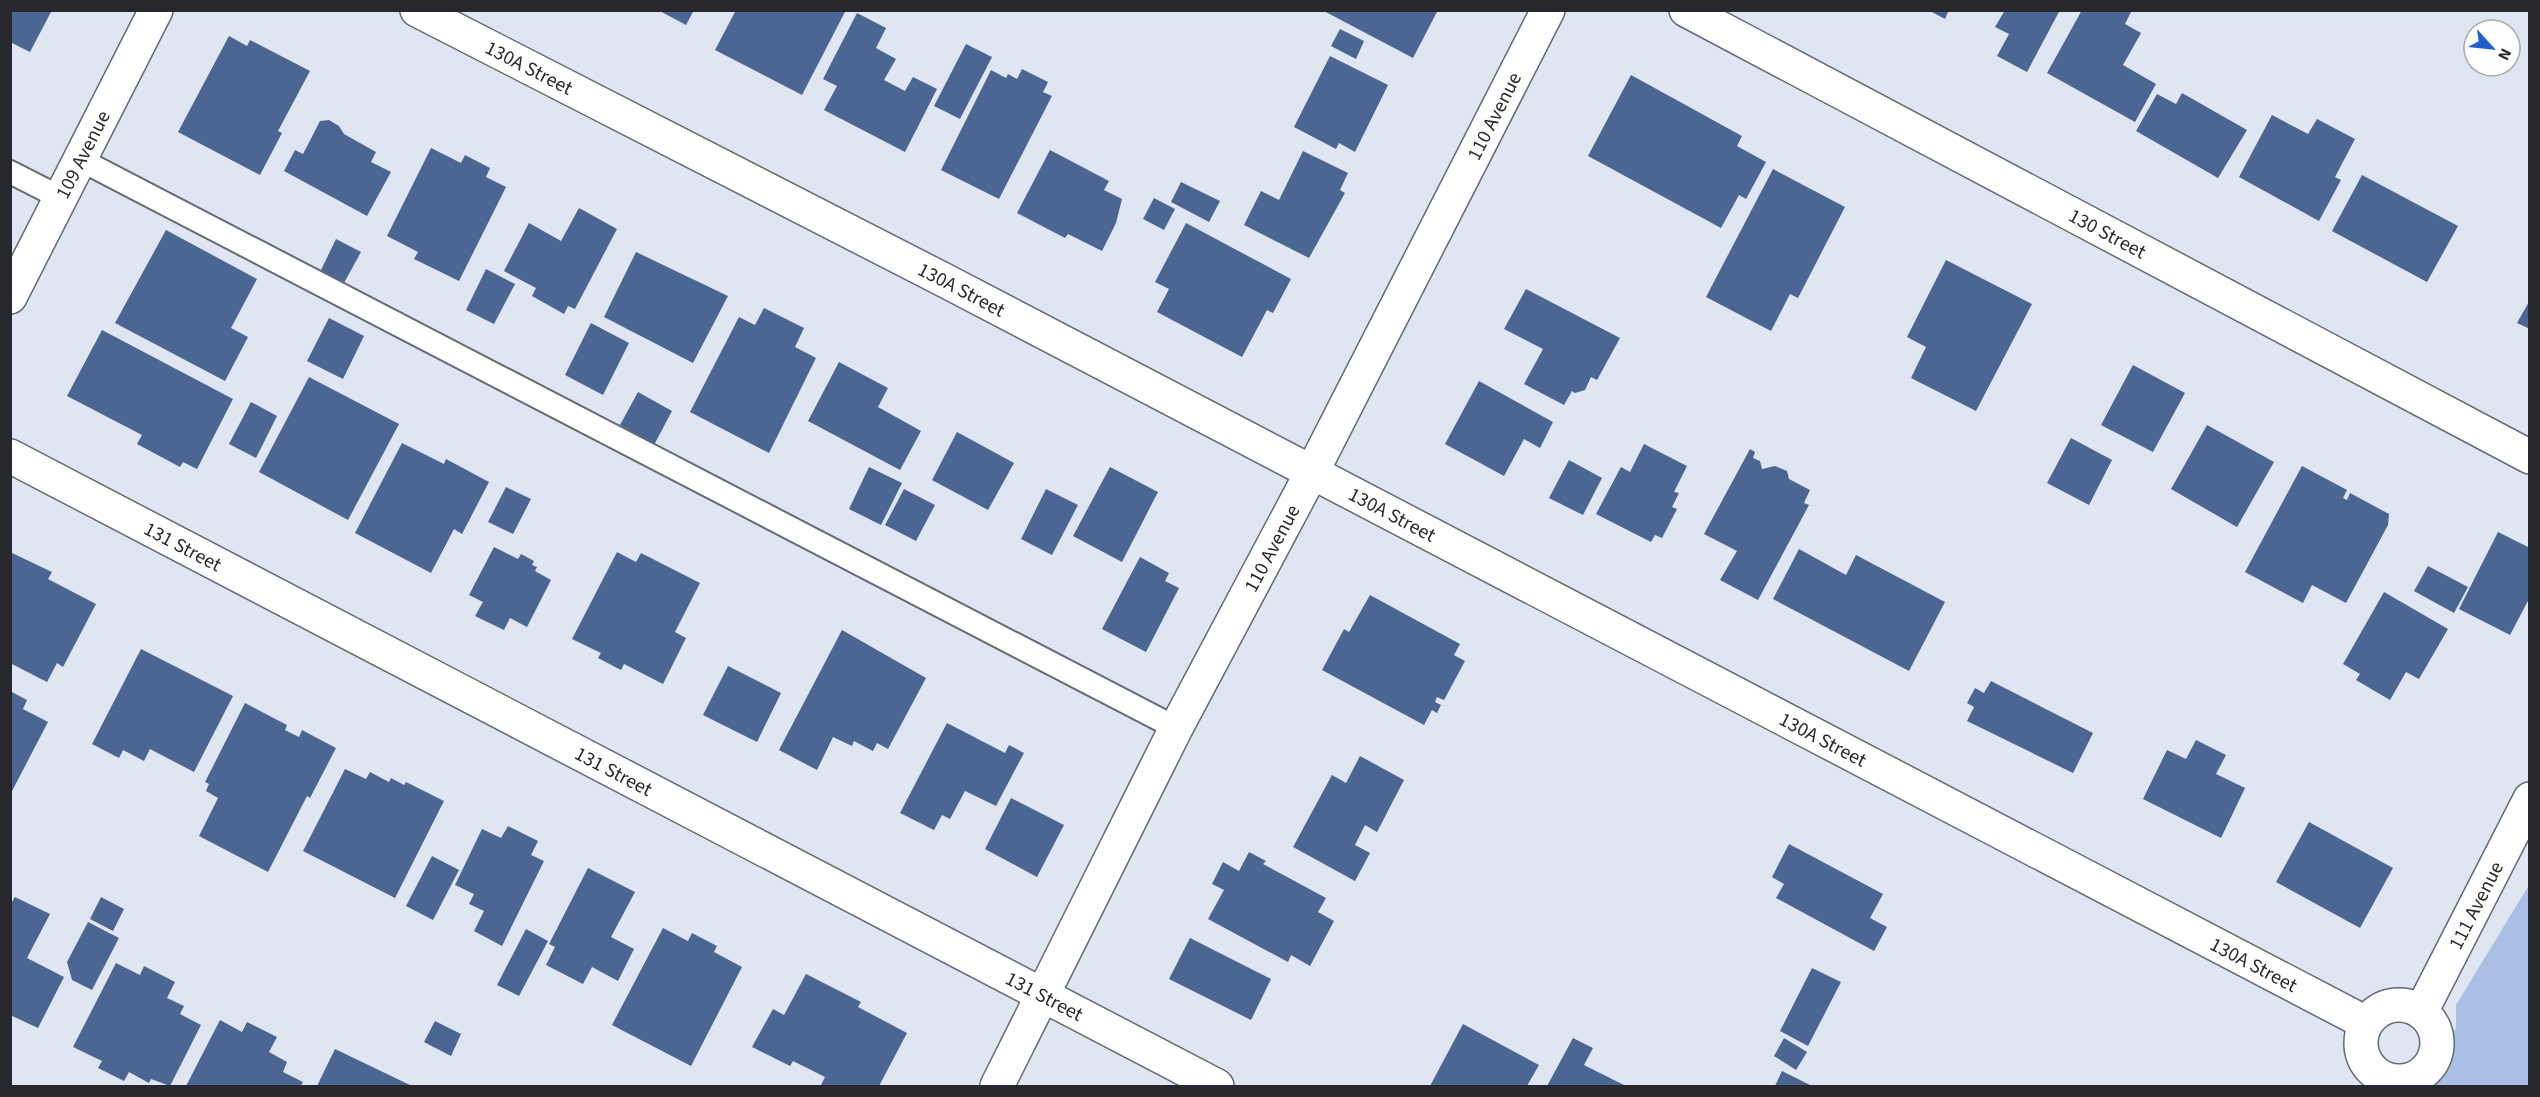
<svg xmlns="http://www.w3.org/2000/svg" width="2540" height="1097" viewBox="0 0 2540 1097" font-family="'Source Sans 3',sans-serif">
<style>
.green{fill:#a9bfe4}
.building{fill:#4c6693}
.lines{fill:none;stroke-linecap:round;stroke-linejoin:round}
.service-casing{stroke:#646a74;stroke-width:26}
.minor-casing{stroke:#646a74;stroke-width:36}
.tertiary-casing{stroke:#646a74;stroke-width:36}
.service{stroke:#fff;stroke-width:22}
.minor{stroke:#fff;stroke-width:33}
.tertiary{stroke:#fff;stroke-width:33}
.labels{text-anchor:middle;stroke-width:6;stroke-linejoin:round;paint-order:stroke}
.street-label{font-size:20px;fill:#26282d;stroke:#fff}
</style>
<rect width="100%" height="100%" fill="#dfe6f1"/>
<polygon class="green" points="2529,885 2529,1086 2426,1086 2456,1028 2456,1005"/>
<g class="building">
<polygon points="10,10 52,10 30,52 10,42"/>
<polygon points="658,10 694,10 686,25"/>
<polygon points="736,10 846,10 802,95 715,50"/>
<polygon points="1322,10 1438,10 1413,58"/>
<polygon points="1928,10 1949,10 1945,19"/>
<polygon points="2005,10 2060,10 2027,72 1997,56 2009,34 1995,27"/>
<polygon points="2082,10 2132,10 2125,24 2141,33 2123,65 2156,84 2135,122 2047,73"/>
<polygon points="857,13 886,28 876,48 896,59 884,80 905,91 913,77 937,89 905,152 824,110 837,86 823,79"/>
<polygon points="1340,29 1364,41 1356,59 1331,46"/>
<polygon points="229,36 247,46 250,40 310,71 278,131 282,133 260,175 178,132"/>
<polygon points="966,44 992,57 960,119 934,106"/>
<polygon points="1330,56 1388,85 1355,152 1339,143 1336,149 1294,127"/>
<polygon points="1022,69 1048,82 1043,92 1052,96 999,199 941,170 991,70 1006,78 1008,74 1017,79"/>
<polygon points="1631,75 1742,136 1737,146 1766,162 1746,199 1739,195 1721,228 1588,156"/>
<polygon points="2182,93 2247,130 2218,178 2136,131 2157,94 2176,104"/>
<polygon points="2272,115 2308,134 2317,119 2355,139 2335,177 2341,180 2319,221 2239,177"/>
<polygon points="329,120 339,126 344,134 376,152 371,162 391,172 367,216 284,171 295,150 303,154 320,121"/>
<polygon points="431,148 461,163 465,155 490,168 486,177 506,187 459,281 414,259 418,252 387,236"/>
<polygon points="1050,150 1109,181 1104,190 1122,199 1116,223 1102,251 1068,234 1065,238 1017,213"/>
<polygon points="1303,151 1348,173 1340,190 1345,193 1309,258 1244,225 1261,191 1279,200"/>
<polygon points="1773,169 1845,207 1798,298 1790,294 1771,331 1706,297"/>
<polygon points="2362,175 2458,226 2427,282 2332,231"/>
<polygon points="1181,182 1220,201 1209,222 1171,202"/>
<polygon points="1154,198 1175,209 1164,230 1143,219"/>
<polygon points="579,208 617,229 575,309 568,306 564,314 532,296 536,288 504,271 529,223 561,241"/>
<polygon points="1186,223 1291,279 1273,313 1267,310 1242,357 1157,312 1169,289 1155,282"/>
<polygon points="166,230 257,279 231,328 248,337 225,381 115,323"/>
<polygon points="336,239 361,252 344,283 321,270"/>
<polygon points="636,252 728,296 693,363 604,317"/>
<polygon points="1946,260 2032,304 1976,411 1911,378 1926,347 1907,337"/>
<polygon points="486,269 515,284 494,324 466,310"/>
<polygon points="1526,289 1620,338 1597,380 1591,377 1585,390 1575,393 1572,391 1564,405 1524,384 1543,349 1504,329"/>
<polygon points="2530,300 2530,329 2517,323"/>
<polygon points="764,308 804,328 795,347 816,358 769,453 690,412 739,317 755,325"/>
<polygon points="329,318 364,336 343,379 307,361"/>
<polygon points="591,323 629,343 603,395 565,375"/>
<polygon points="102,330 233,399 197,469 183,462 180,467 137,444 142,435 67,396"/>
<polygon points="839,362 888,388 878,407 921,431 900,470 808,421"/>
<polygon points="2133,365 2185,393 2153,452 2101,425"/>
<polygon points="309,377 399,424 348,520 259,472"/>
<polygon points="1479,381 1553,422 1540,448 1524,439 1504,476 1445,444"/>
<polygon points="638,392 672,411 654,445 620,425"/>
<polygon points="251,402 277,416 256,458 229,444"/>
<polygon points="2207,425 2274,462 2237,527 2171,489"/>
<polygon points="957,432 1014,463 988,510 932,480"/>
<polygon points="2071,438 2112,460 2089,505 2047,483"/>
<polygon points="402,443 444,464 446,459 489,482 462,534 454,529 431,573 355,533"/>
<polygon points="1644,444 1687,466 1674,492 1679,493 1672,507 1677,509 1662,538 1655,535 1651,542 1596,514 1621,467 1630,472"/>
<polygon points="1750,449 1755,452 1753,458 1760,461 1762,469 1775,466 1787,471 1789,479 1810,490 1804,503 1809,505 1758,600 1720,580 1737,551 1704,534"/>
<polygon points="1569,460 1602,478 1583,515 1549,498"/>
<polygon points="2302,466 2347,490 2343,498 2347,500 2350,493 2389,514 2388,525 2346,603 2312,585 2303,603 2245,572"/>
<polygon points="869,467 902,483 881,525 849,509"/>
<polygon points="1110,467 1158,492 1122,562 1073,536"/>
<polygon points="506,487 531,499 513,534 488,522"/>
<polygon points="904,489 935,505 916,541 885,525"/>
<polygon points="1046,489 1078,505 1052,555 1021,539"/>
<polygon points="2498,532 2530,548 2530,597 2510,635 2459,609"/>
<polygon points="494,547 518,559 521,554 534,561 532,565 537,567 535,571 551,580 527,627 510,618 504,630 475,616 483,602 469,595"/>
<polygon points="1799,549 1846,575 1856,555 1945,602 1909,671 1773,599"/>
<polygon points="10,552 52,572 48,579 96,604 63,667 57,663 47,682 10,663"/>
<polygon points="617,552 636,562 641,553 700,583 675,632 686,638 663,684 624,664 621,670 598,658 601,653 572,639"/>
<polygon points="1140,557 1169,573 1165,581 1179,588 1146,652 1102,629"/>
<polygon points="2428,566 2468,587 2454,613 2414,591"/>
<polygon points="2384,592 2448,629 2419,679 2406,672 2390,700 2356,680 2360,674 2343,664"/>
<polygon points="1370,595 1460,644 1454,655 1465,661 1444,700 1437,697 1435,702 1441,705 1437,713 1432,710 1424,725 1322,670 1344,629 1349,632"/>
<polygon points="842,630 926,678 888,749 877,743 873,751 854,741 852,746 833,737 817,770 779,750"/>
<polygon points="141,649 233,696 194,772 150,749 144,761 123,750 119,758 92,744"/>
<polygon points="728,666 781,693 757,742 703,715"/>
<polygon points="1991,681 2093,733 2073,773 1967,721 1974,707 1967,703 1975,688 1984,693"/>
<polygon points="10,691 27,700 23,709 48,722 10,795"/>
<polygon points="245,703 287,725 285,730 299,737 302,730 336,748 310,798 307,796 268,872 199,836 218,798 206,791 209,784 205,782"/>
<polygon points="947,723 1005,753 1009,745 1024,753 996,806 965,791 950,819 942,815 934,830 900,813"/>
<polygon points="2196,740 2226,755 2216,774 2245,788 2221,838 2143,799 2167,750 2186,759"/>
<polygon points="1360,756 1404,780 1377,832 1365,825 1355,845 1370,853 1355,881 1293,847 1332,775 1346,783"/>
<polygon points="345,769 366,779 370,772 389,782 391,778 404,785 406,782 444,801 395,898 303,851"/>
<polygon points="1011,798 1064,825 1037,877 985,849"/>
<polygon points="2309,822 2393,868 2360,928 2276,882"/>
<polygon points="508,826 538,841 531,855 544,861 502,946 474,931 484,911 469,904 474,894 455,885 482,829 501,838"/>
<polygon points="1789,844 1883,894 1870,918 1887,927 1874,951 1776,898 1784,884 1772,877"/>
<polygon points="1249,852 1266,861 1263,864 1326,898 1318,912 1334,921 1310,966 1291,955 1288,962 1208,919 1224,890 1212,884 1223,862 1239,871"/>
<polygon points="432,856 459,870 433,920 406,906"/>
<polygon points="588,868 635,892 611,937 634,949 618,981 592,967 583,984 546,965 555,947 549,944"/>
<polygon points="15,897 50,914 27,958 64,977 38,1028 10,1015 10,905"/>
<polygon points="101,897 124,909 113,931 90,919"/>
<polygon points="88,922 119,938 92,990 72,980 67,962"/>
<polygon points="663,928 688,941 692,933 717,946 714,952 742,967 691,1066 612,1025"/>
<polygon points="526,929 548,941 519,996 497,985"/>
<polygon points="1190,938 1271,979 1251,1020 1169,979"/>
<polygon points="116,963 140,975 144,966 175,982 167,998 184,1006 180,1014 201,1025 170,1086 151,1079 149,1083 129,1072 124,1081 98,1068 102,1061 73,1047"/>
<polygon points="1812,968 1841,982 1808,1046 1780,1031"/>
<polygon points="806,974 861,1002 858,1007 907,1033 879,1086 824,1086 821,1085 825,1077 793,1061 790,1066 752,1047 773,1009 784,1015"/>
<polygon points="220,1020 242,1032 247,1022 277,1037 269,1052 287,1062 283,1072 303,1082 301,1086 186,1086"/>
<polygon points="435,1021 461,1034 451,1056 424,1042"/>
<polygon points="1463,1024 1539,1065 1527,1086 1430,1086"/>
<polygon points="1573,1038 1593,1048 1584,1065 1626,1086 1547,1086"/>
<polygon points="1784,1038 1807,1052 1796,1070 1774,1056"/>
<polygon points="335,1049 412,1086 317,1086"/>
<polygon points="1782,1071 1812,1086 1775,1086"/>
</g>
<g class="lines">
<defs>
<g id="service">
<polyline points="81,160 1176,728"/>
<polyline points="10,172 61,198"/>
</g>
<g id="minor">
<path id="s1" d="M417,10L944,280L2366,1023"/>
<path id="s2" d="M1686,10L2530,457"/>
<path id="s3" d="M10,297L156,10"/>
<path id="s4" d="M10,456L1217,1086"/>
<path id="s5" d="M997,1086L1176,728L1312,472L1548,10"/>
</g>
<g id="tertiary">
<circle cx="2399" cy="1043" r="38"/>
<path id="s6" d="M2421,1012L2530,799"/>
</g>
</defs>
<use href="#service" class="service-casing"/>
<use href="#minor" class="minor-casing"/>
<use href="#tertiary" class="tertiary-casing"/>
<use href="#service" class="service"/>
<use href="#minor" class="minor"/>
<use href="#tertiary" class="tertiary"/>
</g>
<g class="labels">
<g class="street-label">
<text dy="7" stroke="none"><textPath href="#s1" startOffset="126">130A Street</textPath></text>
<text dy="7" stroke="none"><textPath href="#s5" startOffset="1090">110 Avenue</textPath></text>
<text dy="7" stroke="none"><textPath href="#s3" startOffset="160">109 Avenue</textPath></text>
<text dy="7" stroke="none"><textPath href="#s2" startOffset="477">130 Street</textPath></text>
<text dy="7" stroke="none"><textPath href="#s1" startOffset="612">130A Street</textPath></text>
<text dy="7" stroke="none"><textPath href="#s1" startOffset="1098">130A Street</textPath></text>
<text dy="7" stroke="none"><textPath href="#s4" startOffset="195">131 Street</textPath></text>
<text dy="7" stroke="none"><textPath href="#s5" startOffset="604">110 Avenue</textPath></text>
<text dy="7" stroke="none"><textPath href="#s1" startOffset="1584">130A Street</textPath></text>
<text dy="7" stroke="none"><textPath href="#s4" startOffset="681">131 Street</textPath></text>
<text dy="7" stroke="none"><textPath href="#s6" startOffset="120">111 Avenue</textPath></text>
<text dy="7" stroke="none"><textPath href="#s1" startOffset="2070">130A Street</textPath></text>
<text dy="7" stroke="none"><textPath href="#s4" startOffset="1167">131 Street</textPath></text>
</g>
</g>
<rect width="2540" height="1097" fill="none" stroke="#26282d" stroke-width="24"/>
<g transform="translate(2492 48) rotate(117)"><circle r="28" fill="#ffffff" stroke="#a8a9ab" stroke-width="1.5"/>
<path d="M0-4.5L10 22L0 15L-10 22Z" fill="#2160cc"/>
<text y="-9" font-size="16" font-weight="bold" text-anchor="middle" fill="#26282d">N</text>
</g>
</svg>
